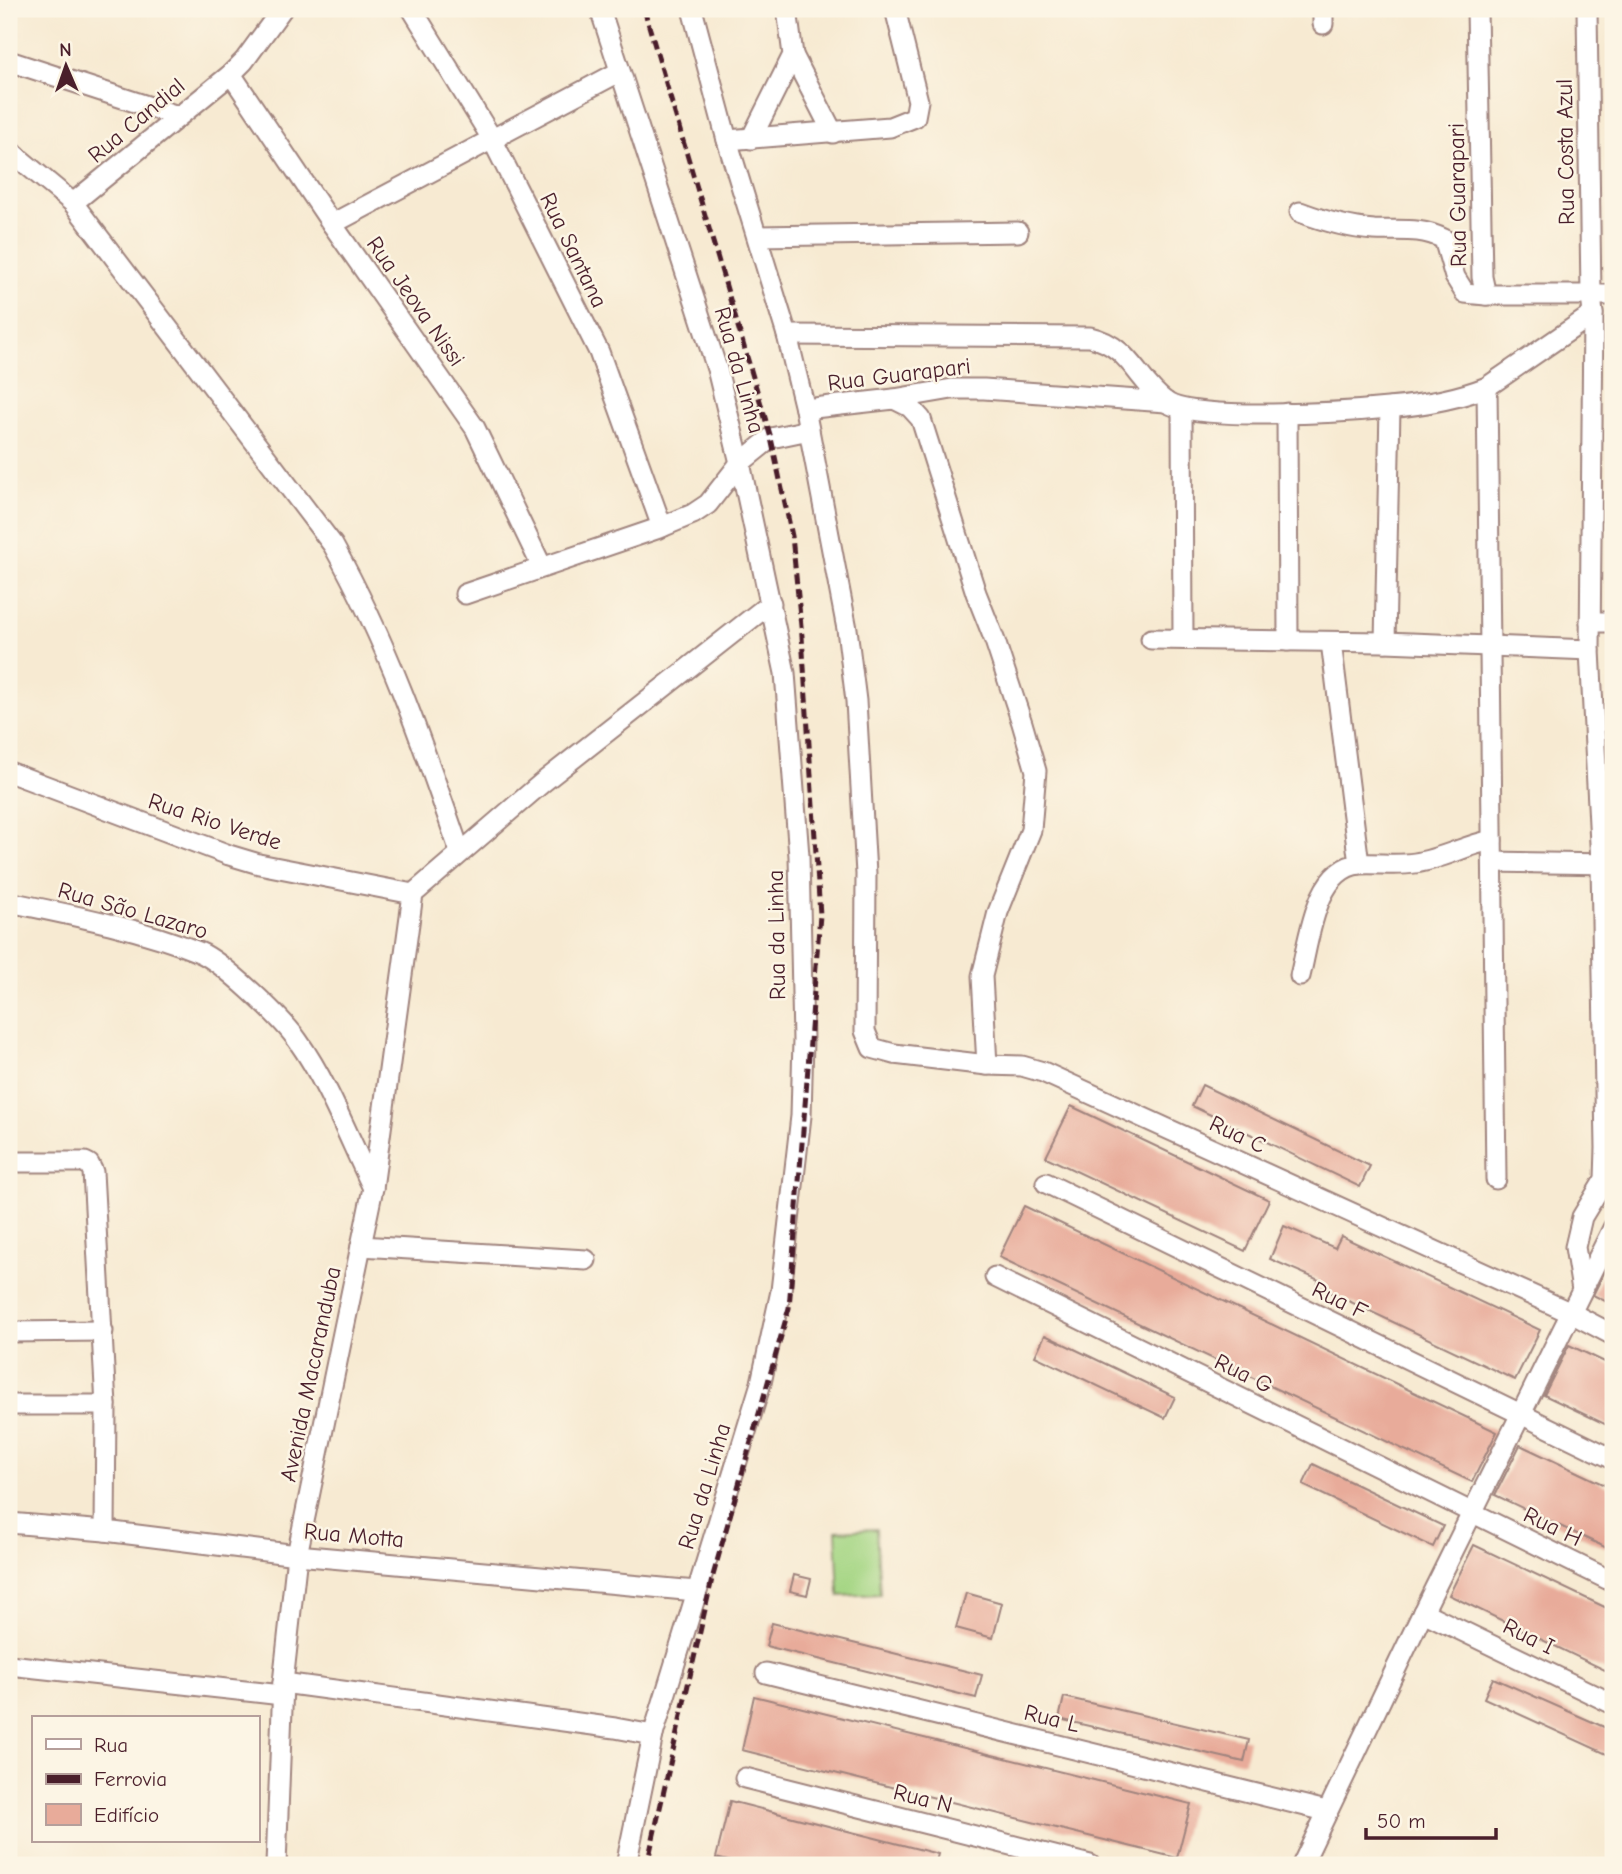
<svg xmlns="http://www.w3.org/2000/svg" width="1622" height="1874" viewBox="0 0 1622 1874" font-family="'Comic Neue',sans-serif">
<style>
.green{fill:#a5d684;stroke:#787a58;stroke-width:2}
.building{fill:#e8ab9a}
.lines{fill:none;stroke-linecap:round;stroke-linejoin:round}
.minor-casing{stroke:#a0847e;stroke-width:23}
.minor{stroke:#fff;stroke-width:19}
.rail{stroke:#4a1f2b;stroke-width:5;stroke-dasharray:10 5;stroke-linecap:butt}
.labels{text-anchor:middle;stroke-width:5;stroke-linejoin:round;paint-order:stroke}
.street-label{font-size:23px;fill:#4a1f2b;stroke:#fcf5e5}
</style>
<rect width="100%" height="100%" fill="#fcf5e5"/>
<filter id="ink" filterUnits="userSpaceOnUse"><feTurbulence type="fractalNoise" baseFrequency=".0143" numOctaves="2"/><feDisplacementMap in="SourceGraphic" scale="14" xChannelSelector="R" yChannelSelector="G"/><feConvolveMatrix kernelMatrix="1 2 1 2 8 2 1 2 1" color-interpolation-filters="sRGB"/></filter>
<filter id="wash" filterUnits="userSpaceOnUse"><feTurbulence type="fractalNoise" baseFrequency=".00686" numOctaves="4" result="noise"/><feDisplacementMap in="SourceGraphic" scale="28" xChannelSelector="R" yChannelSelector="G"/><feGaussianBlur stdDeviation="1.57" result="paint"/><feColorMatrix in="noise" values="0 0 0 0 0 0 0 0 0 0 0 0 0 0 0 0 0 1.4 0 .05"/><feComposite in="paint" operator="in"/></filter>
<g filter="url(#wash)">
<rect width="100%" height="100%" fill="#f7ead2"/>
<polygon class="green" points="876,1529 880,1594 839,1596 836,1531"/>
<g id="blocks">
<g class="building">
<polygon points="1202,1085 1370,1166 1360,1187 1192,1106"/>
<polygon points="1071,1106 1269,1200 1245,1251 1046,1157"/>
<polygon points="1024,1206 1497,1432 1472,1482 999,1257"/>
<polygon points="1284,1226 1335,1248 1341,1236 1540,1330 1515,1380 1317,1286 1319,1280 1270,1259"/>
<polygon points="1613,1255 1613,1305 1593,1295"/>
<polygon points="1045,1335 1175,1397 1165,1418 1035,1356"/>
<polygon points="1569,1345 1613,1366 1613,1428 1544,1395"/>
<polygon points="1520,1445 1613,1489 1613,1551 1495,1495"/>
<polygon points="1313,1464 1443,1526 1433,1547 1303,1485"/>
<polygon points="1474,1545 1613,1611 1613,1674 1449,1595"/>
<polygon points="794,1575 811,1579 807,1595 790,1591"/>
<polygon points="966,1593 1002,1603 993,1638 956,1628"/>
<polygon points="772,1623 982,1675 976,1698 766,1646"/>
<polygon points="1493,1678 1613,1731 1613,1757 1484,1698"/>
<polygon points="754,1696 1191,1804 1177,1858 742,1750"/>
<polygon points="1064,1697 1249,1740 1244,1762 1059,1719"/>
<polygon points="730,1801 938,1854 935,1865 744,1865 716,1858"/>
</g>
</g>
</g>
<g filter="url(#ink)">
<use href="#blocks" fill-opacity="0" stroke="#a0847e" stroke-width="2"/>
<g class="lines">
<defs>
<g id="minor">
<polyline points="412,9 491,137 599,352 662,527"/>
<polyline points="600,9 717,369 740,463 785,673 799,856 803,1040 801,1116 781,1291 761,1383 653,1735 626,1865"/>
<polyline points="692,9 727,140 787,335 805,409 847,629 856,701 866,874 865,1031 872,1048 894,1054 987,1065 1022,1066 1043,1072 1571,1313 1613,1335"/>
<polyline points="1477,9 1482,277 1486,295"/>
<polyline points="1323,24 1323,9"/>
<polyline points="793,55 833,133"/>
<polyline points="9,61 178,116"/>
<polyline points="231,74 332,224 475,428 542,567"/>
<polyline points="751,139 793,55 787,9"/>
<polyline points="727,140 890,127 915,117 918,101 895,9"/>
<path d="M9,150L73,203L333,545C389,645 423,745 460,852"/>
<polyline points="73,203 231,74 244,61 282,9"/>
<path d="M1300,212C1324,221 1348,228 1374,230C1400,231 1420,227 1444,239L1455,277L1465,293L1486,295H1613"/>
<polyline points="332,224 619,72"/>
<polyline points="757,236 1018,232"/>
<path d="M787,335L1090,337C1130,346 1137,381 1166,402C1193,422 1349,412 1388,408C1421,405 1457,399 1487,387L1593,314"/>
<polyline points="1487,387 1496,1179"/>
<polyline points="894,399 910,407 921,419 976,593 995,641 1022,723 1036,771 1031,830 998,912 982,976 987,1065"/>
<polyline points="805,409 894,399 952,389 984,389 1166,402"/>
<polyline points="1182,409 1183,639"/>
<polyline points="1287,413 1288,641"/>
<polyline points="465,594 662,527 693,514 708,504 740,463 771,438 809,430"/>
<polyline points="1590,622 1613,622"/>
<polyline points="1151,639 1385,642 1590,650"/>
<polyline points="1331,642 1359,864"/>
<polyline points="1385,642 1390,408"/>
<polyline points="9,772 229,855 259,864 413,894"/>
<polyline points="1493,862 1610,864"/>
<polyline points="413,894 542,783 771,603"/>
<path d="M9,902C72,915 139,928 199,952C223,962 283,1019 298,1041C328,1083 350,1141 373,1188"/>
<path d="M1300,976C1309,942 1315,868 1360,864C1379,863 1396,866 1415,863C1442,859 1466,845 1492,840"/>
<polyline points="9,1162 85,1162 89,1164 93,1172 106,1405 105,1531"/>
<polyline points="1046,1183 1613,1459"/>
<polyline points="361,1246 586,1260"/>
<polyline points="995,1277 1613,1582"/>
<polyline points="1582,1290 1575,1247 1582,1217 1605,1179 1606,1148 1601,863 1590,650 1593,314 1591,295 1587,9"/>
<polyline points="9,1332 103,1331"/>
<polyline points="9,1405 106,1405"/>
<polyline points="9,1523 105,1531 297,1555 696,1591"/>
<polyline points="1423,1612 1613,1704"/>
<polyline points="9,1665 282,1695"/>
<polyline points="766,1673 1326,1811"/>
<polyline points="283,1683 615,1728 653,1735"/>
<polyline points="745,1778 1090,1865"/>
<polyline points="276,1865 283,1683 297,1555 373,1188 413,894"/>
<polyline points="1302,1865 1423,1612 1613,1228"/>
</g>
</defs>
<use href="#minor" class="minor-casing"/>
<use href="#minor" class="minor"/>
<polyline class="rail" points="644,9 771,438 792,536 802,636 820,915 789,1308 712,1579 647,1865"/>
</g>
</g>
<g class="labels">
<g class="street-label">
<text transform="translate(136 120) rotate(-40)" y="8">Rua Candial</text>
<text transform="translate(1565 152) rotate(-91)" y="8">Rua Costa Azul</text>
<text transform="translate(1457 195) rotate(-91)" y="8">Rua Guarapari</text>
<text transform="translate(574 250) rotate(64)" y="8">Rua Santana</text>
<text transform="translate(416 301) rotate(55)" y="8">Rua Jeova Nissi</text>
<text transform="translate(740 370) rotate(74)" y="8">Rua da Linha</text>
<text transform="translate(899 374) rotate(-7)" y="8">Rua Guarapari</text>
<text transform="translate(215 821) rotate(18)" y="8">Rua Rio Verde</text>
<text transform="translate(133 910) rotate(16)" y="8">Rua São Lazaro</text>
<text transform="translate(776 935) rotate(-91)" y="8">Rua da Linha</text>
<text transform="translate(1238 1134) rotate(25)" y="8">Rua C</text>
<text transform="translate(1340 1300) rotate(26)" y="8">Rua F</text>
<text transform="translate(1244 1373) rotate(26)" y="8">Rua G</text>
<text transform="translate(310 1374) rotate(-78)" y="8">Avenida Macaranduba</text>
<text transform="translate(704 1486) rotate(-73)" y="8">Rua da Linha</text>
<text transform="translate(1553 1526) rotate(26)" y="8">Rua H</text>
<text transform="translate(354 1535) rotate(5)" y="8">Rua Motta</text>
<text transform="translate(1529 1636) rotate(26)" y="8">Rua I</text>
<text transform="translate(1052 1718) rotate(14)" y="8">Rua L</text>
<text transform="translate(923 1798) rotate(14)" y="8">Rua N</text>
</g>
</g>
<rect width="1622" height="1874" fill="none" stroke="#fcf5e5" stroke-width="35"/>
<rect x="32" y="1716" width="228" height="126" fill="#fcf5e5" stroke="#b59f9b" stroke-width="2"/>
<rect x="46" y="1739" width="35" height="10" fill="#ffffff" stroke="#b59f9b" stroke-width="2"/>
<text x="94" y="1752" font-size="21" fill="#4a1f2b">Rua</text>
<rect x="46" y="1774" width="35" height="10" fill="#4a1f2b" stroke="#b59f9b" stroke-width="2"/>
<text x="94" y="1786" font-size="21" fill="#4a1f2b">Ferrovia</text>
<rect x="46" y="1804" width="35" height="21" fill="#e8ab9a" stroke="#b59f9b" stroke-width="2"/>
<text x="94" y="1822" font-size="21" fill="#4a1f2b">Edifício</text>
<g transform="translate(66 66) rotate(358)" stroke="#fcf5e5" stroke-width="5" paint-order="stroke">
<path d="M0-5L12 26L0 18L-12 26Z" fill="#4a1f2b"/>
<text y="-10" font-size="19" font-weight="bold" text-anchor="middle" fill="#4a1f2b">N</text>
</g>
<path d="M1366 1828v10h130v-10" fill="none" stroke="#4a1f2b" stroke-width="3.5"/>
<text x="1377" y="1828" font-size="21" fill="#4a1f2b" stroke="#fcf5e5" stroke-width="5" paint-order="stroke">50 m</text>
</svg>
